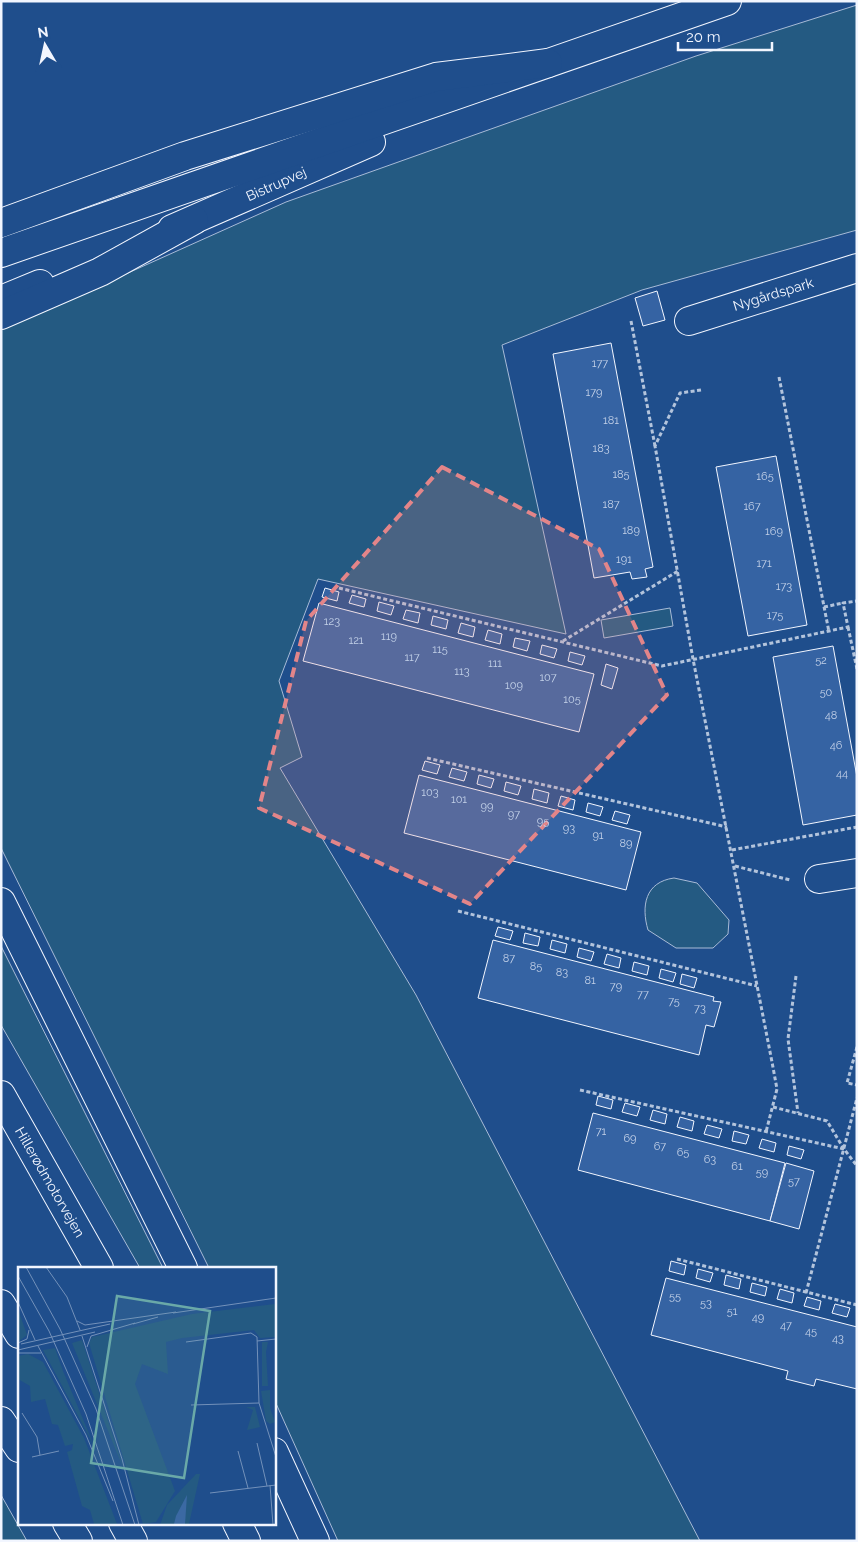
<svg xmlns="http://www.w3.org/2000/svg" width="858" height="1542" viewBox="0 0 858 1542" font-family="Raleway,sans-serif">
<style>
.green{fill:#245a82;stroke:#a8bbd7}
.building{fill:#3563a3;stroke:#f2f6ff}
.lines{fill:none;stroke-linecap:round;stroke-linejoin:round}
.minor-casing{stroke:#f2f6ff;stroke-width:30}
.major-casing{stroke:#f2f6ff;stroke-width:30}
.highway-casing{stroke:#f2f6ff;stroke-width:30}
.path{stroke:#b3c4dc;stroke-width:3;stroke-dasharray:4 2.5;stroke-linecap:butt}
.minor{stroke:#1f4e8c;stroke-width:28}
.major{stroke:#1f4e8c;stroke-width:28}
.highway{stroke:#1f4e8c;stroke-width:28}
.marked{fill:#e38589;fill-opacity:0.2;stroke:#e38589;stroke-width:4;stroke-dasharray:10 6;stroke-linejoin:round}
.labels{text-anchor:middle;stroke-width:4;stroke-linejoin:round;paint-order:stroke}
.number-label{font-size:11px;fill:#c3d1e8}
.street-label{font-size:14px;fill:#f2f6ff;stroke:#1f4e8c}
.inset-road{fill:none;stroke:#7391ba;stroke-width:1}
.view{fill:#6aa9a8;fill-opacity:0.15;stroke:#6aa9a8;stroke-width:2.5}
.inset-edge{fill:none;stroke:#f2f6ff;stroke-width:2.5}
</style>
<rect width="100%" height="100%" fill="#1f4e8c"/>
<g class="green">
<polygon points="857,5 857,230 642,290 502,345 566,634 318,579 279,681 302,757 280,768 416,995 700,1541 338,1541 274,1399 274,1268 209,1268 1,848 1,330 286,202 696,56"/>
<polygon points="670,608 673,626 604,638 601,620"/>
<path d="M674,878L697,883L729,920L728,934L713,948H676L648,930C641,906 645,882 674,878Z"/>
<polygon points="1,946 163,1268 140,1268 1,1025"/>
<polygon points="1,1495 27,1541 1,1541"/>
</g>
<g class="building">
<polygon points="657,291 665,320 643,326 635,298"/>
<polygon points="611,343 653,567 645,569 647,577 632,579 630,572 594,578 553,354"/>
<polygon points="776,456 807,625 748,636 716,467"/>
<polygon points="325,588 339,592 337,601 322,597"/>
<polygon points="352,595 366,599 364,607 349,603"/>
<polygon points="379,602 394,606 391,615 377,611"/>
<polygon points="319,603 594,674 579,732 303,661"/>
<polygon points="406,610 420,613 418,623 403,619"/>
<polygon points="433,616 448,620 446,629 431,625"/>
<polygon points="461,623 475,627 473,637 458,633"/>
<polygon points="488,630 502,634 500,644 485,640"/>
<polygon points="515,638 530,641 527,651 513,647"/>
<polygon points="542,645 557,649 554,658 540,654"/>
<polygon points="833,646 857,777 857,815 803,825 773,657"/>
<polygon points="570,652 585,656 582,665 568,661"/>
<polygon points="606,664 618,668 612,689 601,685"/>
<polygon points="425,761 440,765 437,774 422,770"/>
<polygon points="452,768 467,772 464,781 449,777"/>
<polygon points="419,775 641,832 626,890 404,833"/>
<polygon points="479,775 494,779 491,788 477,784"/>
<polygon points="506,782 521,786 518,795 504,791"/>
<polygon points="534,789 549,793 547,803 532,799"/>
<polygon points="561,796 575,800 573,810 558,806"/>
<polygon points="588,803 603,807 600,816 586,812"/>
<polygon points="615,811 630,815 627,824 612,820"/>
<polygon points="498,927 513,931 510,940 495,936"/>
<polygon points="525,933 540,937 538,946 523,943"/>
<polygon points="493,940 714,997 713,1001 721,1002 714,1027 706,1025 699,1055 478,998"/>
<polygon points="552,940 567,944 565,953 550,949"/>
<polygon points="579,948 594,952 591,961 577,957"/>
<polygon points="607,954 621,958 619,968 604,964"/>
<polygon points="634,962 649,966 647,975 632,971"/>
<polygon points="661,969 676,973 673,982 659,978"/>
<polygon points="682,974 697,978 694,988 680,984"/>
<polygon points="598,1096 613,1100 611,1109 596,1105"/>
<polygon points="625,1103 640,1107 637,1116 622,1112"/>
<polygon points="653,1110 667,1114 665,1124 650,1120"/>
<polygon points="593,1113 785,1163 770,1221 578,1170"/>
<polygon points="680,1117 694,1121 692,1131 677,1127"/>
<polygon points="707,1125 722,1129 719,1138 704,1134"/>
<polygon points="734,1131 749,1135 746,1144 732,1141"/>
<polygon points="762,1139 776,1143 774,1152 759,1148"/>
<polygon points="789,1146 804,1150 801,1159 787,1155"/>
<polygon points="786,1163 814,1171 799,1229 770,1221"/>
<polygon points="671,1261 686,1265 684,1275 669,1271"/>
<polygon points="698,1269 713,1273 710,1282 696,1278"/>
<polygon points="726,1275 741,1279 739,1289 724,1285"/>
<polygon points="666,1278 857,1327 857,1389 816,1379 814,1386 786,1379 788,1371 651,1335"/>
<polygon points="752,1283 767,1287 765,1296 750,1292"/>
<polygon points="780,1289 794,1293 792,1303 777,1299"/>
<polygon points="807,1297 821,1301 819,1310 804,1306"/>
<polygon points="835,1304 850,1308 847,1317 832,1313"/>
</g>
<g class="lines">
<defs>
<g id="minor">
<polyline points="689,321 857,268"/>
<polyline points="819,879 857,873"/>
</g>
<g id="major">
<polyline points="172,229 371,142"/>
<polyline points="1,253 727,1"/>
<polyline points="1,300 40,284"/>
</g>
<g id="highway">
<polyline points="1,223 185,156 436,77 548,63"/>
<polyline points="1,315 100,272 194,220"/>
<polyline points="1,902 183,1268"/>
<polyline points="1,1095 99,1268"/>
<polyline points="1,1304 19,1334"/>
<polyline points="1,1421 19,1448"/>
<polyline points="274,1452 315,1541"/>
<polyline points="67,1523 78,1541"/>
<polyline points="123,1523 133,1541"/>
<polyline points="237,1523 246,1541"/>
</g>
</defs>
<use href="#minor" class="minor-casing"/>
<use href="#major" class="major-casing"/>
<use href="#highway" class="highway-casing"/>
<g class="path">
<polyline points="631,321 655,446"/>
<polyline points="779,377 829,632"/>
<polyline points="701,390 680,393 655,446 693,659 772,1062 777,1089 766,1132"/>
<polyline points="339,588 662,666 848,627 843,603 857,601"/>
<polyline points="824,607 843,603"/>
<polyline points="848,627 857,669"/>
<polyline points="563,641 678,571"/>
<polyline points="427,758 727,827"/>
<polyline points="732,850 857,827"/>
<polyline points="735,866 790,880"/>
<polyline points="458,911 757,986"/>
<polyline points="796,976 788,1039 798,1113"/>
<polyline points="857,1047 847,1083 857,1085"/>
<polyline points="580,1090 844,1149"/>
<polyline points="773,1107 827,1121 844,1149 857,1166"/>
<polyline points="677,1259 857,1305"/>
<polyline points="806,1293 857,1098"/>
</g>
<use href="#minor" class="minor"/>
<use href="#major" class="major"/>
<use href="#highway" class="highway"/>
</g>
<path class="marked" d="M442,467L599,549L667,695L470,904L259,808L306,621Z"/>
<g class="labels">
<g class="number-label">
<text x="600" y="367">177</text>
<text x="594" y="396">179</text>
<text x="611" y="424">181</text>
<text x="601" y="452">183</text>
<text x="621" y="478">185</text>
<text x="765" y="480">165</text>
<text x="611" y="508">187</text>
<text x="752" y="510">167</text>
<text x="631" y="534">189</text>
<text x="774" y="535">169</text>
<text x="624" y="563">191</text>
<text x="764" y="567">171</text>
<text x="784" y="590">173</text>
<text x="775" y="619">175</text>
<text x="332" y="625">123</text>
<text x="389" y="640">119</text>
<text x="356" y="644">121</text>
<text x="440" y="653">115</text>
<text x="412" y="661">117</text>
<text x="821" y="664">52</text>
<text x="495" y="667">111</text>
<text x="462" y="675">113</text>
<text x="548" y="681">107</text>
<text x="514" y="689">109</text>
<text x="826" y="696">50</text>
<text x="572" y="703">105</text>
<text x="831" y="719">48</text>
<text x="836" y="749">46</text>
<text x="842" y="777">44</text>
<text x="430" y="796">103</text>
<text x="459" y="803">101</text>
<text x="487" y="810">99</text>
<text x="514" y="818">97</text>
<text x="543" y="825">95</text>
<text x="569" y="832">93</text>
<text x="598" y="839">91</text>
<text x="626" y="847">89</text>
<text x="509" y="962">87</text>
<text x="536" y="970">85</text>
<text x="562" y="976">83</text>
<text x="590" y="984">81</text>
<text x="616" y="990">79</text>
<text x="643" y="998">77</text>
<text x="674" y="1005">75</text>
<text x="700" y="1012">73</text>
<text x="601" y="1135">71</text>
<text x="630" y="1142">69</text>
<text x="660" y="1150">67</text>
<text x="683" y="1156">65</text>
<text x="710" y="1163">63</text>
<text x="737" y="1170">61</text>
<text x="762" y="1176">59</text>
<text x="794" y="1185">57</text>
<text x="675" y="1300">55</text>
<text x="706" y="1307">53</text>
<text x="732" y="1315">51</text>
<text x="758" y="1321">49</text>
<text x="786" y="1329">47</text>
<text x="811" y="1335">45</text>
<text x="838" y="1342">43</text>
</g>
<g class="street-label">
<text transform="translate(276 184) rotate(-24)" y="5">Bistrupvej</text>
<text transform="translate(773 294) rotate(-17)" y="5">Nygårdspark</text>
<text transform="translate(50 1182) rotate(60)" y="5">Hillerødmotorvejen</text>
</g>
</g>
<g transform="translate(18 1267)">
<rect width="258" height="258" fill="#1f4e8c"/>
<path d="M257,37V70L242,71L236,63L164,71L148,75L150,107L124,97L117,117L157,224L138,255L125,257L71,76L74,70L174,47ZM0,42L9,68L0,75ZM64,73L106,203L54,76ZM244,75H250L248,85L250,119H244ZM37,81L45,104L77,181L25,83ZM10,87L25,95L66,171L99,257H76L72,243L64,239L49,185L54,183L55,177L47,179L40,158L34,157L27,132L13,135L12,119L0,112V89ZM252,123V141L257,155L252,157L248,154L243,124ZM228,140H237L242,160L229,163L235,143ZM178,207H182L171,257L142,258L149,238Z" fill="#245a82"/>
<path d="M169,228L167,257H156L158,249Z" fill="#3b69a3"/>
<path class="inset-road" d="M8,0L42,62L78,142L117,258M28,0L49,30L62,63M0,9L31,64L68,147L105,258M0,35L17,73M155,46L258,31M59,54L67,58L158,45M115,57L140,50M64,69L104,192L121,258M239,74L258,72M168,75L233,66L239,70L241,136L258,190M0,76L9,72L11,63M3,77L92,57M20,79L68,168L95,234M69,80L73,69L117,56M0,83L77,65M0,86H23M173,138L241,136M4,146L19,170L22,188M239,176L249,219M220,184L230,221M14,190L41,184M252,218L255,258M192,226L258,218"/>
<path class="view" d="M99,29L192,44L166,211L73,196Z"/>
<rect width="258" height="258" class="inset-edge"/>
</g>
<rect width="858" height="1542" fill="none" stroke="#f2f6ff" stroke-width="5"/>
<g transform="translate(45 45) rotate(351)" stroke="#1f4e8c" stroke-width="4" paint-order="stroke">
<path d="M0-4L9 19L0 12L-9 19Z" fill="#f2f6ff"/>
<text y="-8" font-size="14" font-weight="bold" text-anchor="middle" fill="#f2f6ff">N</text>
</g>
<path d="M678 42v8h94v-8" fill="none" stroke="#f2f6ff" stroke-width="2.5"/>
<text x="686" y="42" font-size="15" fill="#f2f6ff" stroke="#1f4e8c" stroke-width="4" paint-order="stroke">20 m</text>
</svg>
